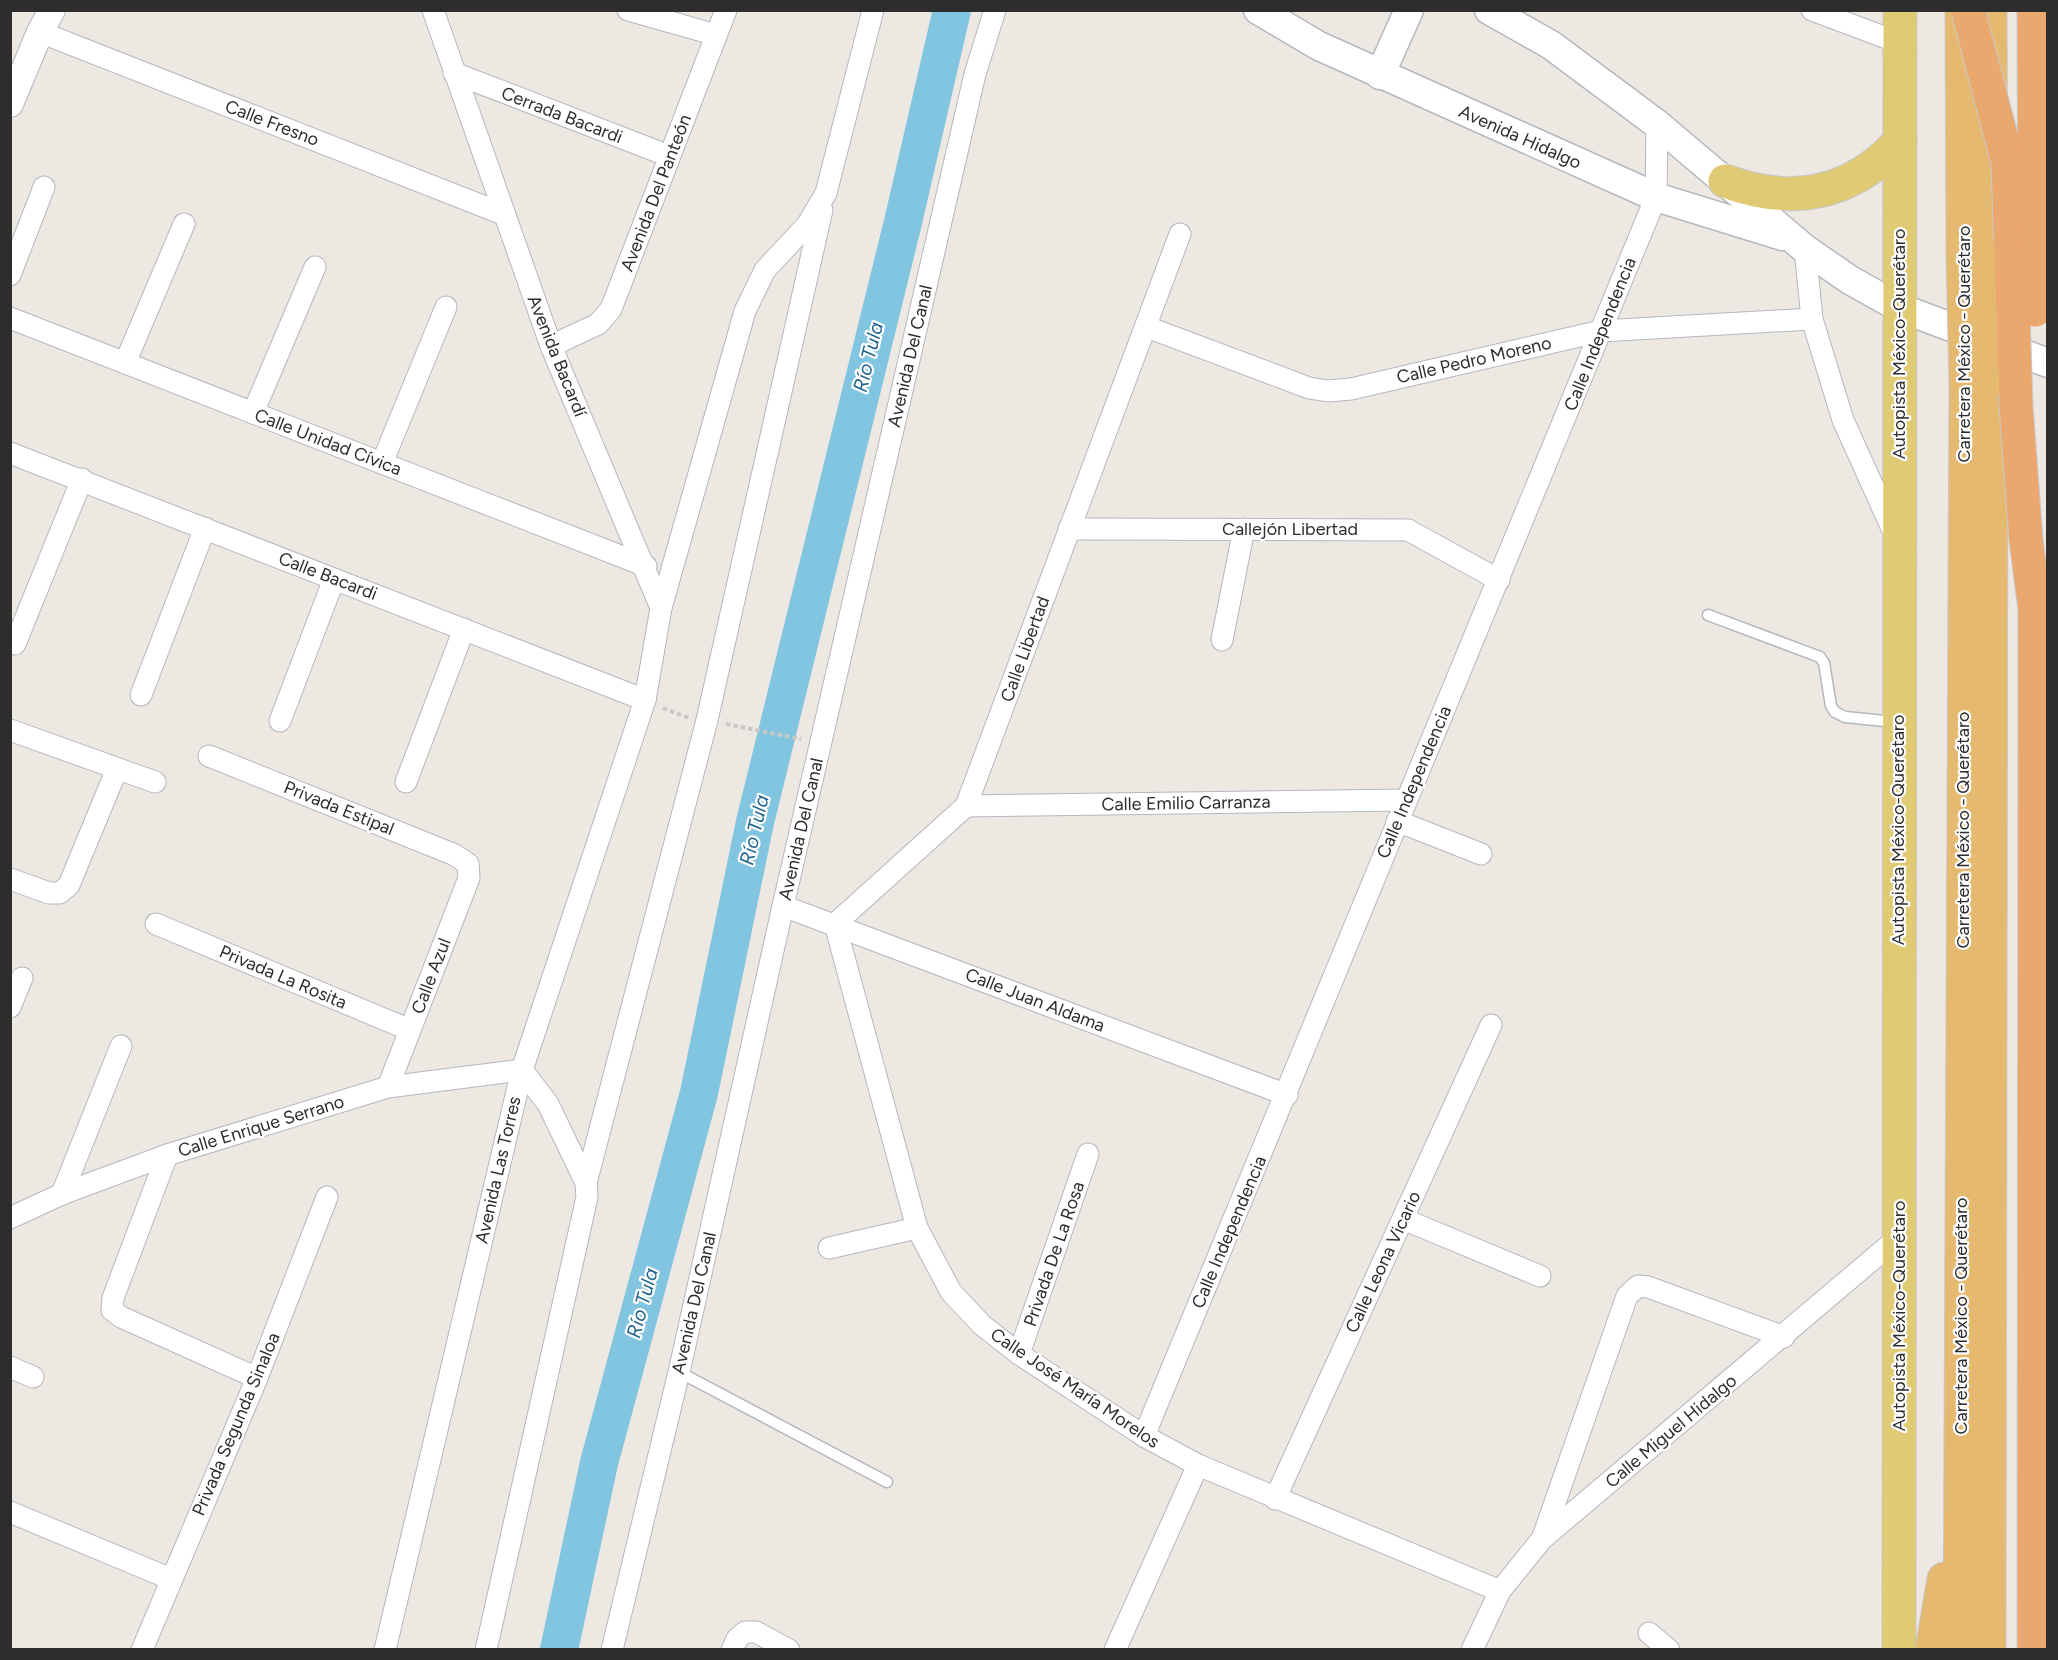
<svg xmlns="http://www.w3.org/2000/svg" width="2058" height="1660" viewBox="0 0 2058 1660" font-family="Figtree,sans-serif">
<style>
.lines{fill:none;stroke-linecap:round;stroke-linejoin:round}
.river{stroke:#82c5e1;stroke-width:38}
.service-casing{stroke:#b5b7bf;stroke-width:13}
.minor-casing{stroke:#b5b7bf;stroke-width:23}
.tertiary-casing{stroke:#b5b7bf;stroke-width:28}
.secondary-casing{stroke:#b5b7bf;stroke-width:31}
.primary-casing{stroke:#c8c8c8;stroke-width:35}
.trunk-casing{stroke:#c8c8c8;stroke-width:35}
.motorway-casing{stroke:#c8c8c8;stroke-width:35}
.path{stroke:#c8c8c8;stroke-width:4;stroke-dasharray:4.5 3;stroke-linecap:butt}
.service{stroke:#fff;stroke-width:10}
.minor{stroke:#fff;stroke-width:21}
.tertiary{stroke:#fff;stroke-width:26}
.secondary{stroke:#fff;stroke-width:28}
.primary{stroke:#e0ca73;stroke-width:33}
.trunk{stroke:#e6b970;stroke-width:33}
.motorway{stroke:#eba86e;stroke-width:33}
.trunk-bridge-casing{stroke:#c8c8c8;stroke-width:35;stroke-linecap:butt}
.motorway-bridge-casing{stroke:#c8c8c8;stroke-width:35;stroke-linecap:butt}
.trunk-bridge{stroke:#e6b970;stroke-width:33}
.motorway-bridge{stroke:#eba86e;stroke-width:33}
.labels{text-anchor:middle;stroke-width:4.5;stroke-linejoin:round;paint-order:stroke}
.street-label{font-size:18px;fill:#2d2d2d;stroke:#fff}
.water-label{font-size:20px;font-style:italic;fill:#1f658f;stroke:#fff}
</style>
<rect width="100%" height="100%" fill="#ede8e2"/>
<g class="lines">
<polyline class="river" points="559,1650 599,1463 699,1093 755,822 903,222 952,10"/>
<defs>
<g id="service">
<polyline points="1708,615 1820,657 1824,663 1831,706 1835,712 1845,717 1895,722"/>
<polyline points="679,1372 887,1482"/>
</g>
<g id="minor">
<polyline points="433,10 551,346 661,608"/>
<polyline points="628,10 716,35"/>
<polyline points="1812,10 1900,43"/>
<polyline points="40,32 503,214"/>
<polyline points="454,73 669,156"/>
<polyline points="1180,234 966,806 835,924 917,1228 951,1292 982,1325 1019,1354 1144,1436 1198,1465 1500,1591"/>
<polyline points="1805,249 1812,319 1843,420 1895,535"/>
<polyline points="10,275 44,187"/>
<polyline points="10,318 646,566"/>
<polyline points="1147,327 1309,388 1328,391 1351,389 1601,331 1812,319"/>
<polyline points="551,346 598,324 611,309 726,10"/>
<polyline points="125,363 184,224"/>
<polyline points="253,413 315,267"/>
<polyline points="10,453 645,700"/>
<polyline points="382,463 446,307"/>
<polyline points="1069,529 1408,530 1499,580"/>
<polyline points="1222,640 1244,529"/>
<polyline points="15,644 82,479"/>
<polyline points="141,695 205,528"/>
<polyline points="280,721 334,579"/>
<polyline points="10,730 155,782"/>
<polyline points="209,756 455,855 468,864 469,878 388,1087"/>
<polyline points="406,782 464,629"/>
<polyline points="966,806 1406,800"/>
<polyline points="1397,821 1481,854"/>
<polyline points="10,879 49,893 60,893 69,885 117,769"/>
<polyline points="783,906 1287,1095"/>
<polyline points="156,924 410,1030"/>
<polyline points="10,1007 22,978"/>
<polyline points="167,1155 113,1298 112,1310 121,1317 257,1378"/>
<polyline points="586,1183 707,720 822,210"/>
<polyline points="62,1194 121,1046"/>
<polyline points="10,1218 62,1194 167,1155 388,1087 522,1070 548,1104 586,1183 587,1197 486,1650"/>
<polyline points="1403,1219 1540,1276"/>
<polyline points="829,1248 917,1228"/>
<polyline points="1019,1354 1088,1154"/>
<polyline points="10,1367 33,1377"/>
<polyline points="1144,1436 1656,197 1657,124"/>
<polyline points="1275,1499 1491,1025"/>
<polyline points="10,1512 171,1579"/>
<polyline points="1543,1537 1627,1296 1638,1286 1648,1287 1784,1337"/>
<polyline points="1649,1633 1669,1650"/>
<polyline points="142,1650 257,1378 327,1197"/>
<polyline points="385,1650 522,1070 645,700 661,608 745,311 765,270 807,225 826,193 873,10"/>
<polyline points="612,1650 679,1372 783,906 975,74 995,10"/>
<polyline points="732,1650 737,1639 745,1632 756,1632 789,1650"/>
<polyline points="1115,1650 1198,1465"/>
<polyline points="1472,1650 1500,1591 1542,1539 1899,1237"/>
</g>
<polyline id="tertiary" points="10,104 40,32 52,10"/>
<g id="secondary">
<polyline points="1258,10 1319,46 1656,197 1782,236"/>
<polyline points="1489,10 1551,45 1657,124 1805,249 1850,280 1900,308 2048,363"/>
<polyline points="1380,75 1409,10"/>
</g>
<g id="primary">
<path d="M1725,181C1792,206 1852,195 1900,141"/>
<polyline points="1899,1650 1900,10"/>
</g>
<g id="trunk">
<polyline points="1962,10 1963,255"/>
<polyline points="1990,10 1991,257"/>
<polyline points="1932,1650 1944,1579"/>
<polyline points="1960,1650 1966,382"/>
<polyline points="1989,1650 1991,380"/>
</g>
<polyline id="motorway" points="2034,1650 2035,609"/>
</defs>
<use href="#service" class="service-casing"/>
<use href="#minor" class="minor-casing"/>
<use href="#tertiary" class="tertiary-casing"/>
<use href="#secondary" class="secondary-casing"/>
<use href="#primary" class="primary-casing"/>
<use href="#trunk" class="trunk-casing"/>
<use href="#motorway" class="motorway-casing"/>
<g class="path">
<polyline points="663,708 689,718"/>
<polyline points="726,724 801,739"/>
</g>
<use href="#service" class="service"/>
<use href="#minor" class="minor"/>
<use href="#tertiary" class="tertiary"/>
<use href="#secondary" class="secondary"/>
<use href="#primary" class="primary"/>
<use href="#trunk" class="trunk"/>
<use href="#motorway" class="motorway"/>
<defs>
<g id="trunk-bridge">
<polyline points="1963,255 1966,382"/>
<polyline points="1991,257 1991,380"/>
</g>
<g id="motorway-bridge">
<polyline points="1968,10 2008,163 2016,406 2026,540 2035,609"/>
<polyline points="2034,10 2035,310"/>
</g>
</defs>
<use href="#trunk-bridge" class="trunk-bridge-casing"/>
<use href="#motorway-bridge" class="motorway-bridge-casing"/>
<use href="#trunk-bridge" class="trunk-bridge"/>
<use href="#motorway-bridge" class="motorway-bridge"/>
</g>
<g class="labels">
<g class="street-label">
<text transform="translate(562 115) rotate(21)" y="6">Cerrada Bacardi</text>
<text transform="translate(272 123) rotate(21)" y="6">Calle Fresno</text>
<text transform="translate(1520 137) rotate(24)" y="6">Avenida Hidalgo</text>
<text transform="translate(656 193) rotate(-69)" y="6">Avenida Del Panteón</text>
<text transform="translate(1600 334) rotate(-68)" y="6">Calle Independencia</text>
<text transform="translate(1899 344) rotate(-90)" y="6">Autopista México-Querétaro</text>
<text transform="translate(1964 344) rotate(-90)" y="6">Carretera México - Querétaro</text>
<text transform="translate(557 356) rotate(68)" y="6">Avenida Bacardí</text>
<text transform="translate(910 356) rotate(-77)" y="6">Avenida Del Canal</text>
<text transform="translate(1474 360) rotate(-13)" y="6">Calle Pedro Moreno</text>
<text transform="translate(328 442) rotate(21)" y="6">Calle Unidad Cívica</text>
<text x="1290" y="535">Callejón Libertad</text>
<text transform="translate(328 576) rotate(21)" y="6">Calle Bacardi</text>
<text transform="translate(1025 649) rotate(-70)" y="6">Calle Libertad</text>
<text transform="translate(1414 782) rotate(-67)" y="6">Calle Independencia</text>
<text transform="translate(1186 803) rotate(-1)" y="6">Calle Emilio Carranza</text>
<text transform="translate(339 808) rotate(22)" y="6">Privada Estipal</text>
<text transform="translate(801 829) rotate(-77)" y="6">Avenida Del Canal</text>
<text transform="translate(1898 830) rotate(-90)" y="6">Autopista México-Querétaro</text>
<text transform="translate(1963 830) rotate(-90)" y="6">Carretera México - Querétaro</text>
<text transform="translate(431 976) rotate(-69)" y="6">Calle Azul</text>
<text transform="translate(283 977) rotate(23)" y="6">Privada La Rosita</text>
<text transform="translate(1035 1000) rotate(21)" y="6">Calle Juan Aldama</text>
<text transform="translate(261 1126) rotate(-17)" y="6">Calle Enrique Serrano</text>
<text transform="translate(498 1170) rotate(-77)" y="6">Avenida Las Torres</text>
<text transform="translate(1229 1232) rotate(-67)" y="6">Calle Independencia</text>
<text transform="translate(1054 1254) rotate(-71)" y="6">Privada De La Rosa</text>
<text transform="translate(1383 1262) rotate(-65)" y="6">Calle Leona Vicario</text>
<text transform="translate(694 1303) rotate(-77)" y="6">Avenida Del Canal</text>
<text transform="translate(1899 1316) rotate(-90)" y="6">Autopista México-Querétaro</text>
<text transform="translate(1961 1316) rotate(-90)" y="6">Carretera México - Querétaro</text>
<text transform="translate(1075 1388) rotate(34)" y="6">Calle José María Morelos</text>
<text transform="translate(236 1424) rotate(-67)" y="6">Privada Segunda Sinaloa</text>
<text transform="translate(1671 1431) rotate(-40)" y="6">Calle Miguel Hidalgo</text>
</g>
<g class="water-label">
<text transform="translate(868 357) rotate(-76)" y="7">Río Tula</text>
<text transform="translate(754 830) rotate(-77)" y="7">Río Tula</text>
<text transform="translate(642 1303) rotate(-75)" y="7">Río Tula</text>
</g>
</g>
<rect width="2058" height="1660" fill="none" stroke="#2d2d2d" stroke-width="24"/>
</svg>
